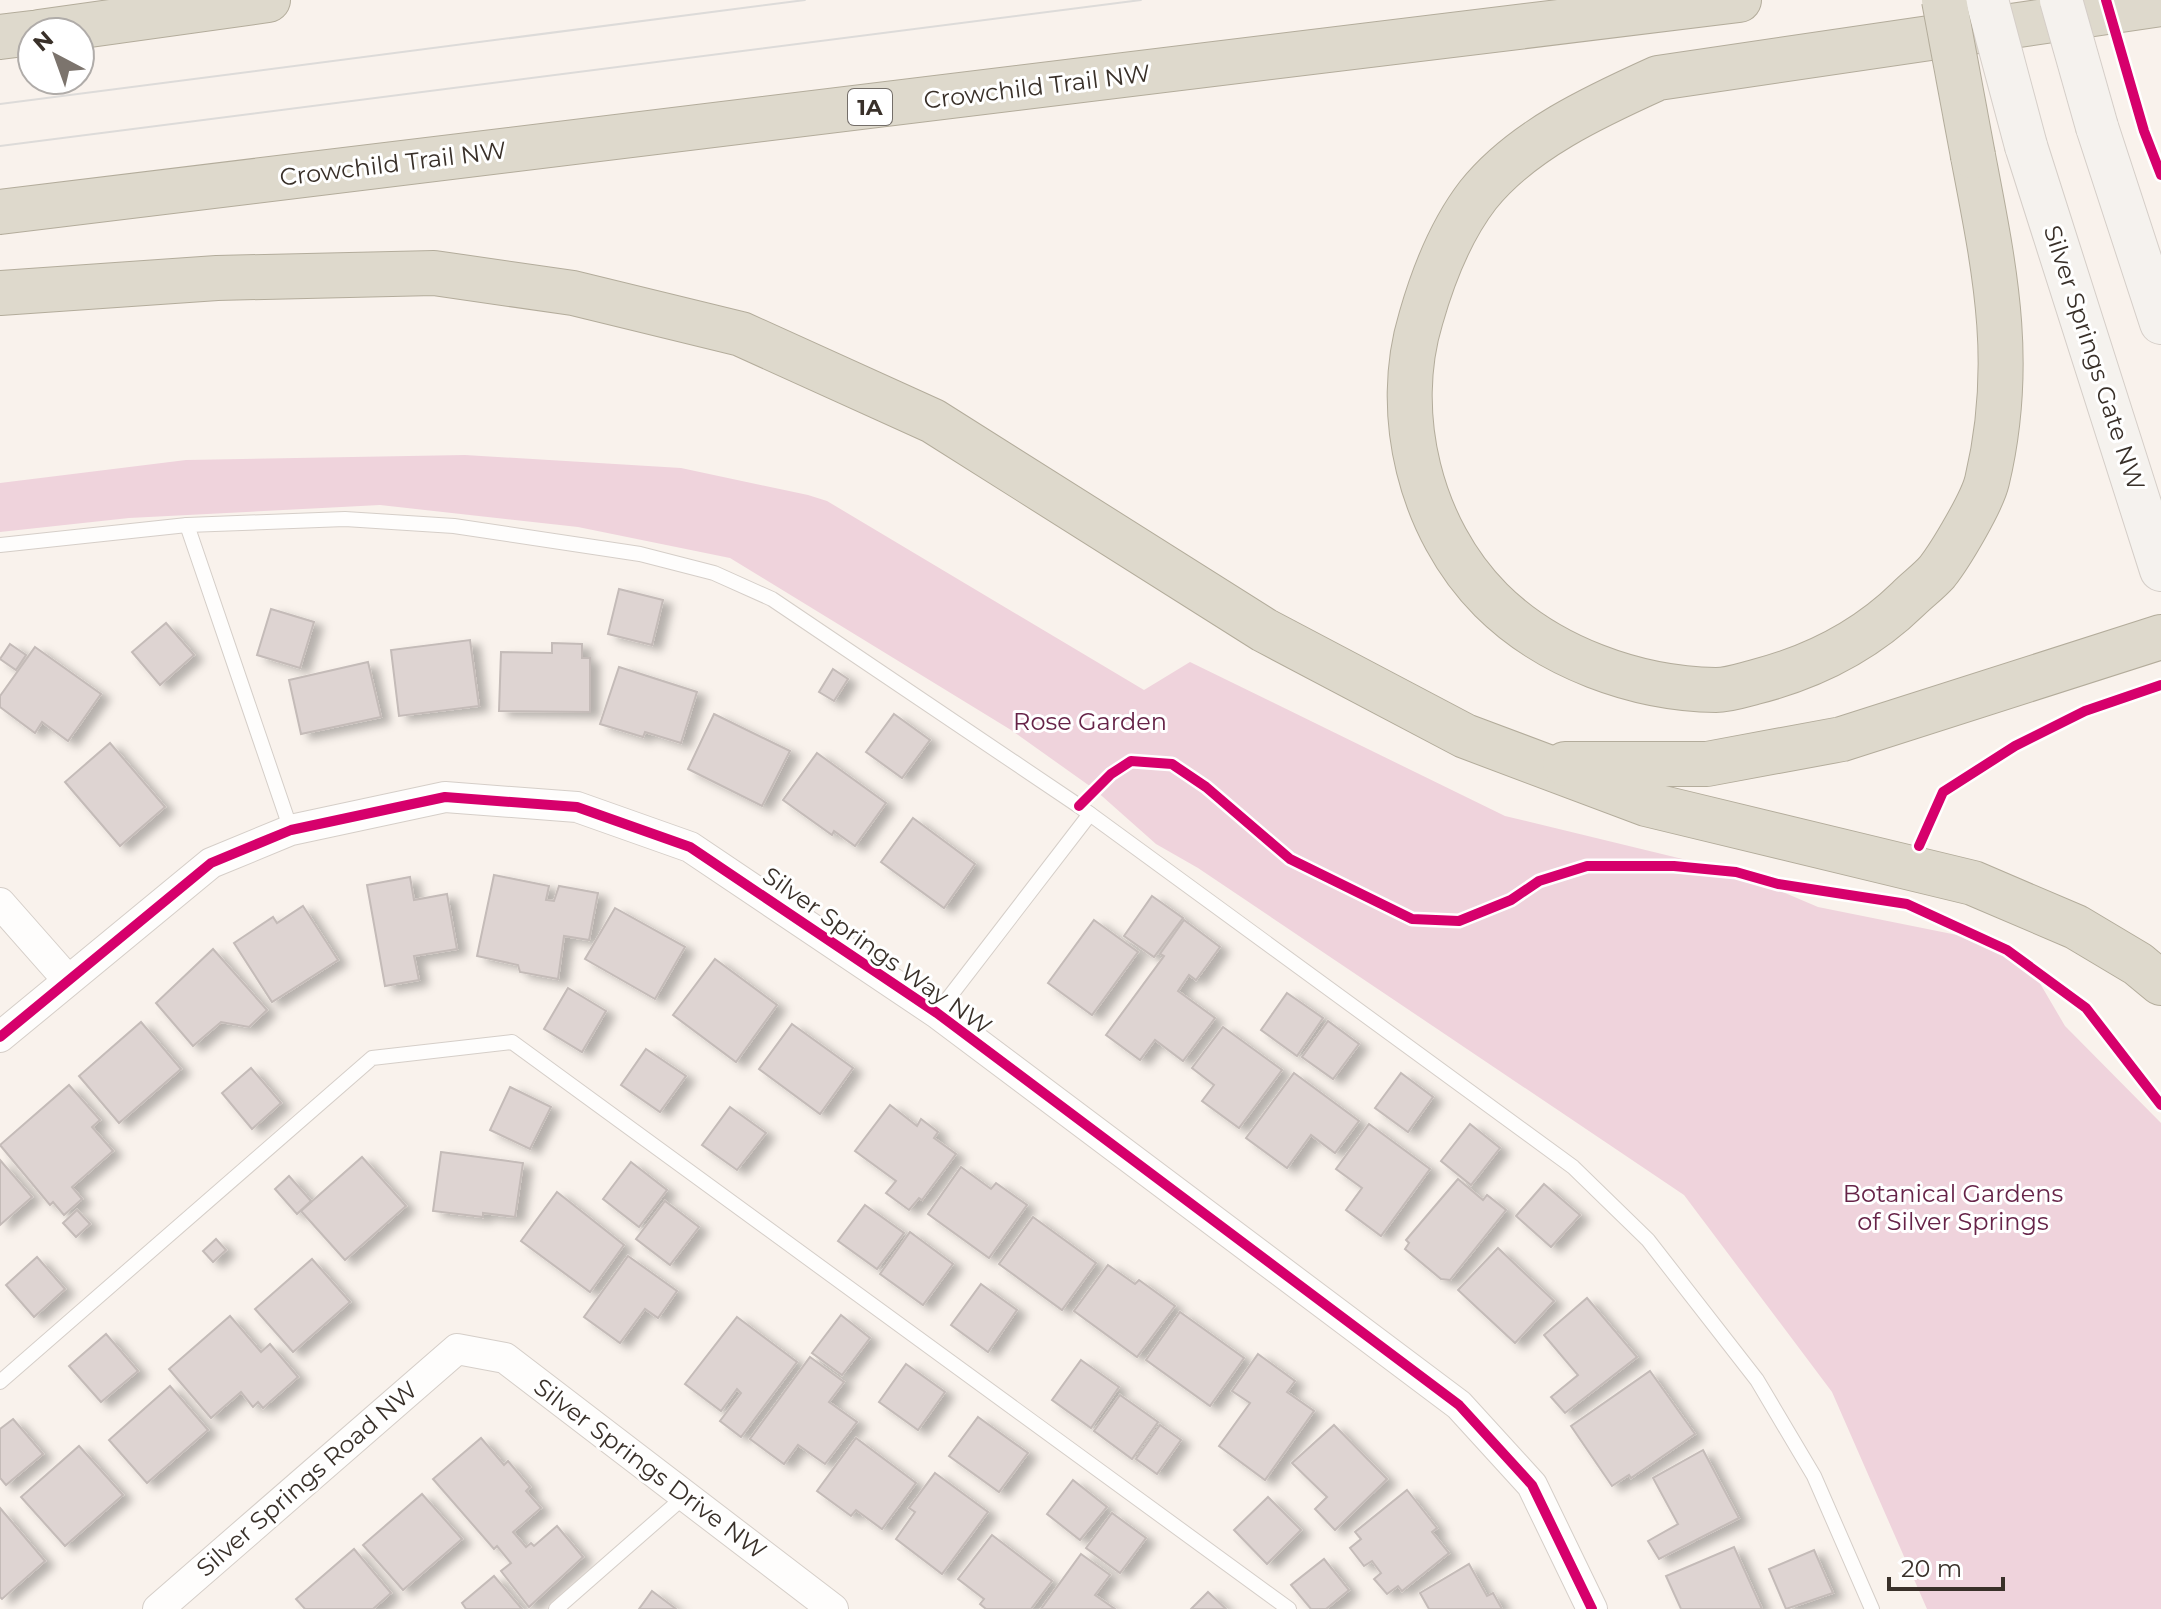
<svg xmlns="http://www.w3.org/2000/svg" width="2161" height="1609" viewBox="0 0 2161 1609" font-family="Montserrat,sans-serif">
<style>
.green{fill:#efd3dc}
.building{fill:#ded4d2;stroke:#c4bbb8;stroke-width:2;filter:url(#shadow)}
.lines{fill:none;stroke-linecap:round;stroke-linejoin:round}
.lane-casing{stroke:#d5cec8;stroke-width:16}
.street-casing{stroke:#d5cec8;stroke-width:32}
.secondary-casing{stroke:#d5cec8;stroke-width:44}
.highway-casing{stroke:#b3ac9b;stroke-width:46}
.lane{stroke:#fefdfc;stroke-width:14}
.street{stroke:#fefdfc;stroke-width:30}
.secondary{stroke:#f5f2ee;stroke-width:42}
.highway{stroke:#ded9cc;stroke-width:44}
.tram{stroke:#dddbd9;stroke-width:2}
.secondary-bridge-casing{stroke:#d5cec8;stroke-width:44;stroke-linecap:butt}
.highway-bridge-casing{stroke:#b3ac9b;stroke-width:46;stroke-linecap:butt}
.secondary-bridge{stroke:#f5f2ee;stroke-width:42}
.highway-bridge{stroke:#ded9cc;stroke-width:44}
.cycleway-casing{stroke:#fff;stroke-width:15}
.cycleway{stroke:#d6006c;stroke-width:10}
.labels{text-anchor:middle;stroke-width:6;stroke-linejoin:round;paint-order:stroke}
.shield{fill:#fff;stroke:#746e69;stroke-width:2}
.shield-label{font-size:22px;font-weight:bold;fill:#393029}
.street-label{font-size:24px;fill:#393029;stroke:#fff}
.park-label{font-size:24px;fill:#662348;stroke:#fff}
</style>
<defs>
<filter id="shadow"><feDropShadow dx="9" dy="5" stdDeviation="4" flood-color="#0004"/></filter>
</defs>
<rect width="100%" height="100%" fill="#f9f2ec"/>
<polygon class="green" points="465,455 681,468 808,495 827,501 1144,690 1190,662 1505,816 1736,872 1818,907 1982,940 2038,980 2065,1026 2161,1123 2161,1609 1927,1609 1832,1392 1684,1195 1198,868 1156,844 1094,789 1011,730 730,558 578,527 380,505 129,518 0,532 0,483 186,460"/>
<g class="building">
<polygon points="619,589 663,600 652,645 608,634"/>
<polygon points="271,609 314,622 300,668 257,655"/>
<polygon points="166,623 194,655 160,685 132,652"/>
<polygon points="470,640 479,706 399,716 391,650"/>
<polygon points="552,643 582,644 582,658 590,658 590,712 499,711 501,652 552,653"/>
<polygon points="10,644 26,655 16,670 0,659"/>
<polygon points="35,647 101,694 68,741 42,722 35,733 0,707 0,696"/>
<polygon points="368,662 381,717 301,734 289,680"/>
<polygon points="619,667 697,692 681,743 645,732 643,737 600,724"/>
<polygon points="833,669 848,679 834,701 819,692"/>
<polygon points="714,714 790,751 762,806 688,769"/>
<polygon points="894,714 930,740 902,778 866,752"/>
<polygon points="110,743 165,807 120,846 65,782"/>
<polygon points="817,753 886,803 855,846 834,831 832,835 783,800"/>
<polygon points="913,818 975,864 944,908 881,862"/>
<polygon points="494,875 549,886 546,900 554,901 559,886 598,893 589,940 564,936 558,979 520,972 518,965 477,956"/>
<polygon points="410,877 414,900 447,894 457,949 414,956 419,980 385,986 367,885"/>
<polygon points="1152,896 1183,918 1154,957 1124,936"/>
<polygon points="303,906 338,960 272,1002 234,943 273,917 277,923"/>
<polygon points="615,908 685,947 655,999 585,959"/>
<polygon points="1094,920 1138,952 1092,1015 1048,983"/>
<polygon points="1184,920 1220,947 1196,980 1189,975 1178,991 1215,1018 1183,1061 1155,1040 1140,1060 1106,1035 1164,956 1160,954"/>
<polygon points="213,949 267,1010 249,1027 221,1022 193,1046 156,1003"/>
<polygon points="715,959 777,1005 736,1062 673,1015"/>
<polygon points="568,988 606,1011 582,1052 544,1029"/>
<polygon points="1287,993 1323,1018 1297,1056 1261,1030"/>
<polygon points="1328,1021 1359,1044 1333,1079 1302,1057"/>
<polygon points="141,1022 181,1069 119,1123 79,1076"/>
<polygon points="792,1024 853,1068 820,1114 759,1069"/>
<polygon points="1223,1027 1282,1070 1239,1128 1202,1101 1214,1085 1192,1068"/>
<polygon points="646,1049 686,1076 660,1112 621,1085"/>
<polygon points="251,1068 281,1103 252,1129 222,1093"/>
<polygon points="1294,1073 1359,1121 1335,1153 1311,1135 1287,1168 1246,1138"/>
<polygon points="1401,1073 1433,1097 1408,1132 1375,1108"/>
<polygon points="69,1085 100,1120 92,1127 113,1151 72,1187 82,1199 64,1215 53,1202 50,1205 0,1145"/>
<polygon points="510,1087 551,1107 530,1149 490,1130"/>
<polygon points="890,1105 917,1126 921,1119 938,1132 934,1138 956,1154 922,1200 919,1198 909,1210 886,1193 896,1181 855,1151"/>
<polygon points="730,1107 766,1133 737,1170 702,1145"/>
<polygon points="1369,1124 1430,1169 1381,1236 1346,1210 1362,1188 1336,1169"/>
<polygon points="1470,1124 1500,1148 1471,1185 1441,1161"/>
<polygon points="441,1152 523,1163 515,1217 483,1213 483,1217 433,1211"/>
<polygon points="362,1157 406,1206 345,1260 301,1211"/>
<polygon points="0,1160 32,1197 0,1225"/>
<polygon points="631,1162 667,1190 639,1227 603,1199"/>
<polygon points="961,1167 991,1189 996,1183 1027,1205 989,1258 928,1214"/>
<polygon points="289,1176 311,1201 297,1214 275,1189"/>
<polygon points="1458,1179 1483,1200 1487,1195 1506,1210 1450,1280 1441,1279 1405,1249 1409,1243 1406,1240"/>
<polygon points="1544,1184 1580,1215 1551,1247 1516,1216"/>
<polygon points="557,1192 624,1245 590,1292 521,1241"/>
<polygon points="665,1201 699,1227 670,1265 636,1239"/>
<polygon points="865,1205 904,1233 877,1269 838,1241"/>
<polygon points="77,1210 90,1224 76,1237 63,1223"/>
<polygon points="1033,1217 1096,1263 1062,1310 999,1264"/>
<polygon points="910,1232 953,1264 923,1305 880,1274"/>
<polygon points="216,1239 226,1250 213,1262 203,1251"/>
<polygon points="1498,1248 1554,1301 1515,1343 1458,1290"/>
<polygon points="628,1256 677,1291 658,1318 645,1309 620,1343 584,1317"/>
<polygon points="37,1257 65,1289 34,1317 6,1285"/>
<polygon points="312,1259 350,1302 293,1352 255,1309"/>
<polygon points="1108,1265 1135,1284 1139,1280 1175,1306 1137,1357 1074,1311"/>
<polygon points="981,1284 1017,1310 988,1352 951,1325"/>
<polygon points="1587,1298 1637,1357 1565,1413 1551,1397 1578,1375 1544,1335"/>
<polygon points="1180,1312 1244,1358 1210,1406 1146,1360"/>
<polygon points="841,1315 870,1338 842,1375 812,1353"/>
<polygon points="230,1316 261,1352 270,1344 298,1377 263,1408 258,1402 253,1407 241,1392 211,1418 169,1369"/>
<polygon points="737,1317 797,1362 741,1437 720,1421 741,1393 737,1389 721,1411 685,1384"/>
<polygon points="106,1334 138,1371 101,1402 69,1366"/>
<polygon points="1258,1354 1295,1381 1287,1392 1314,1411 1265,1480 1219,1446 1250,1403 1232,1391"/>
<polygon points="810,1357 844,1382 829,1402 857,1422 825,1464 798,1445 784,1464 750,1439"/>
<polygon points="1081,1360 1119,1387 1091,1428 1052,1400"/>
<polygon points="906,1364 945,1392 918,1430 879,1402"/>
<polygon points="1650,1371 1695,1434 1631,1478 1629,1475 1612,1486 1571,1426"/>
<polygon points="170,1386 208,1430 147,1483 109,1440"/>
<polygon points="1120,1395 1158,1422 1132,1459 1094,1431"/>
<polygon points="978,1417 1028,1453 999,1492 949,1456"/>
<polygon points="13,1419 43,1454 6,1485 0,1478 0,1429"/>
<polygon points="1160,1425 1181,1440 1157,1474 1136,1459"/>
<polygon points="1334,1425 1387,1479 1335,1530 1315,1509 1327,1497 1292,1463"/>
<polygon points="481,1438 504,1465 508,1461 530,1487 526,1491 541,1508 513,1532 526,1547 531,1543 534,1546 557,1526 583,1557 529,1607 501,1571 511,1563 497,1546 494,1549 433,1479"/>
<polygon points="856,1438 916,1483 882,1529 856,1510 851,1516 817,1491"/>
<polygon points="79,1446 123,1495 65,1546 21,1497"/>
<polygon points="1703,1450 1739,1518 1659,1559 1648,1541 1678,1524 1653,1478"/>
<polygon points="935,1473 988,1512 942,1574 896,1539 915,1512 909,1508"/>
<polygon points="1073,1480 1107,1507 1080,1540 1047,1514"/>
<polygon points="1407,1490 1437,1528 1432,1532 1449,1553 1402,1591 1398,1586 1387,1594 1374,1579 1381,1573 1372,1561 1364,1566 1350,1548 1361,1539 1355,1532"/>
<polygon points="422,1494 462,1539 403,1590 363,1545"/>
<polygon points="1268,1497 1301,1530 1267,1564 1234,1530"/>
<polygon points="0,1508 45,1561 2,1599 0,1597"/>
<polygon points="1112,1513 1146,1538 1120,1573 1086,1548"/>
<polygon points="992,1535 1052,1581 1031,1609 986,1609 980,1604 984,1599 958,1579"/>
<polygon points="1734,1547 1762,1609 1681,1609 1666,1576"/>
<polygon points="354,1549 391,1593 373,1609 305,1609 296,1599"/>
<polygon points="1814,1550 1833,1593 1786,1609 1769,1569"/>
<polygon points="1081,1554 1110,1575 1095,1595 1115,1609 1041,1609"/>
<polygon points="1324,1559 1349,1590 1326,1609 1311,1609 1291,1585"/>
<polygon points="1469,1564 1487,1596 1493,1593 1502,1609 1429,1609 1420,1593"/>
<polygon points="494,1576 522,1609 466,1609 462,1603"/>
<polygon points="652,1591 676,1609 639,1609"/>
<polygon points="1208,1592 1226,1609 1191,1609"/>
</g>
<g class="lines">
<defs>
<g id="lane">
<polyline points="0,545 187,525"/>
<polyline points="291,830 187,525 345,519 454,526 640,554 714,573 772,599 1079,806 1573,1167 1648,1240 1757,1380 1814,1476 1872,1609"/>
<polyline points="937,1013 1090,814"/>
<polyline points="0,1382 372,1058 512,1042 1289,1609"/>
<polyline points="556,1609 685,1496"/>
</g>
<g id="street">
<polyline points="0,903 67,979"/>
<polyline points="0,1037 211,863 291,830 445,797 577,807 690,847 937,1013 1459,1405 1532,1485 1592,1609"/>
<polyline points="158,1609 457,1349 505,1358 833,1609"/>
</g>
<g id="secondary">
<polyline points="2097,127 2161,323"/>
<polyline points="2026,146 2161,570"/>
</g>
<g id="highway">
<polyline points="39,32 268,0"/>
<polyline points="0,37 32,33"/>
<path d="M1973,156C1995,271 2015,364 1987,481C1982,502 1951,554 1937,572C1928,582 1917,590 1908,599C1865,641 1814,667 1755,682C1743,685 1729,690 1716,690C1636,689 1548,657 1491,600C1420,529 1392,413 1421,318C1433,276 1451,230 1478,195C1522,140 1596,106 1658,78L2161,4"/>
<polyline points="0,212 1739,0"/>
<polyline points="0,293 217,278 434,273 573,293 741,334 933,421 1264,630 1465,736 1646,804 1973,883 2076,927 2138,964 2161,983"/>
<polyline points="1565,764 1707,764 1842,739 2161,637"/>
</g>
</defs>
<use href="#lane" class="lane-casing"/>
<use href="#street" class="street-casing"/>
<use href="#secondary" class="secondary-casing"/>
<use href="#highway" class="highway-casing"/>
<use href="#lane" class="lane"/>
<use href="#street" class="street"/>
<use href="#secondary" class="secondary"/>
<use href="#highway" class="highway"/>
<g class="tram">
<polyline points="0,104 805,0"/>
<polyline points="0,146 1141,0"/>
</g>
<defs>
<g id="secondary-bridge">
<polyline points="1987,0 2026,146"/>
<polyline points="2061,0 2097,127"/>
</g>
<polyline id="highway-bridge" points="1944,0 1973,156"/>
</defs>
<use href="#secondary-bridge" class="secondary-bridge-casing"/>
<use href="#highway-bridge" class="highway-bridge-casing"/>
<use href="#secondary-bridge" class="secondary-bridge"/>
<use href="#highway-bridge" class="highway-bridge"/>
<defs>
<g id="cycleway">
<polyline points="2106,0 2144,131 2161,175"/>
<polyline points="1079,806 1111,774 1131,761 1172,764 1206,787 1290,859 1412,919 1459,921 1511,900 1539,881 1587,866 1674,866 1736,872 1778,884 1907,904 2007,950 2086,1008 2161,1105"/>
<polyline points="1919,846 1943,792 2015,746 2085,711 2161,685"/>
<polyline points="0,1037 211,863 291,830 445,797 577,807 690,847 937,1013 1459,1405 1532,1485 1592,1609"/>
</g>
</defs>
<use href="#cycleway" class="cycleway-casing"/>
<use href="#cycleway" class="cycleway"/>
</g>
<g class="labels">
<rect class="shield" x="848" y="89" width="44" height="36" rx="6"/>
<g class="shield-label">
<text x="870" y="115">1A</text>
</g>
<g class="street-label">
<text transform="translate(1037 87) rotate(-7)" y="8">Crowchild Trail NW</text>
<text transform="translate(393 164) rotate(-7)" y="8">Crowchild Trail NW</text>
<text transform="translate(2094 358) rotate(72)" y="8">Silver Springs Gate NW</text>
<text transform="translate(877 951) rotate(35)" y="8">Silver Springs Way NW</text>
<text transform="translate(650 1469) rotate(37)" y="8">Silver Springs Drive NW</text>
<text transform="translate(307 1479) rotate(-41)" y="8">Silver Springs Road NW</text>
</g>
<g class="park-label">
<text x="1090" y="730">Rose Garden</text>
<text x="1953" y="1202">Botanical Gardens<tspan x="1953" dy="28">of Silver Springs</tspan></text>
</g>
</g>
<g transform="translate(56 56) rotate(319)"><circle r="38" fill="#ffffff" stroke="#b0aca9" stroke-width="2"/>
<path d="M0-6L14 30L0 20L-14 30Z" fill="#7c746d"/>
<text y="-12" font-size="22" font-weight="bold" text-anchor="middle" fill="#393029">N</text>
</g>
<path d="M1889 1577v12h114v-12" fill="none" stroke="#393029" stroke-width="4"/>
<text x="1901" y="1577" font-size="24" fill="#393029" stroke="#ffffff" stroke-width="6" paint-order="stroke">20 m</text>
</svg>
